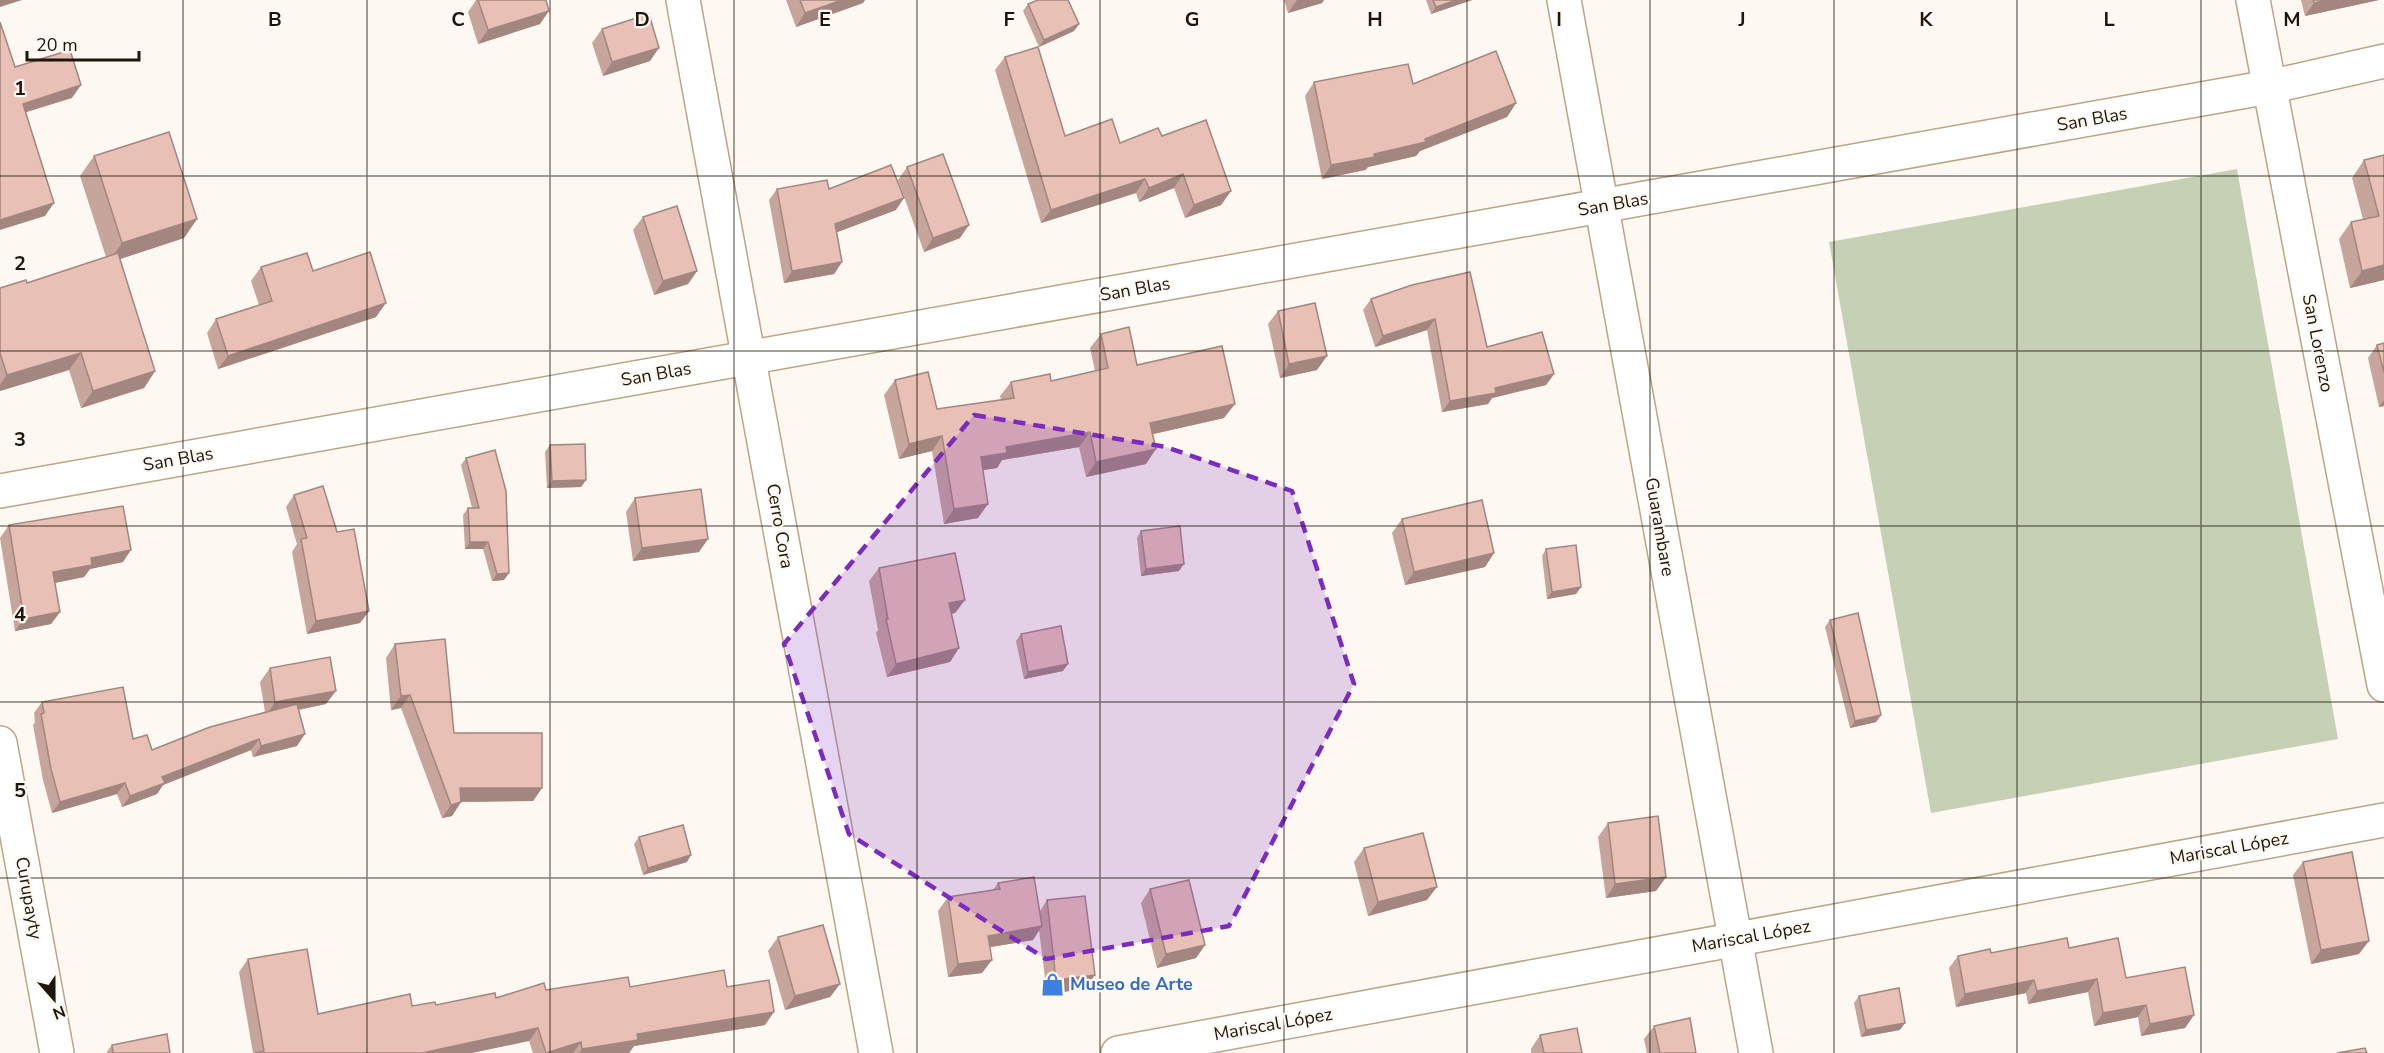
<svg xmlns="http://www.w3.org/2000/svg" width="2384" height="1053" viewBox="0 0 2384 1053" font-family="'Nunito Sans',sans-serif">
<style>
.green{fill:#c6d0b4}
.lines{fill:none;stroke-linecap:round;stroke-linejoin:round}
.minor-casing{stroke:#baa587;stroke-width:36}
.tertiary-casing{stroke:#baa587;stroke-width:36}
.minor{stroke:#fff;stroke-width:33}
.tertiary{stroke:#fff;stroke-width:33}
.wall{fill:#c8a59c}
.shaded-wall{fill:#a2867f}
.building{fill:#e8c0b5;stroke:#a2867f;stroke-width:1.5}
.marked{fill:#7b2cbf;fill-opacity:0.2;stroke:#7b2cbf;stroke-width:4.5;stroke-dasharray:12 8;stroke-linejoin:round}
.grid{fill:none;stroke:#1e160a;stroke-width:1.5;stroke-opacity:0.55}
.labels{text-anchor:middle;stroke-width:4.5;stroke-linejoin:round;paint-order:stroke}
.street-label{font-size:18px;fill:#1e160a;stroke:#fdf9f2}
.shop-label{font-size:18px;font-weight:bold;fill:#366cbe;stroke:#fdf9f2;text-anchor:start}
.grid-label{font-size:20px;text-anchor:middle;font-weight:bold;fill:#1e160a;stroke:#fdf9f2;stroke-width:4.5;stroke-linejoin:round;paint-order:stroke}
</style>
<rect width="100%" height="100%" fill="#fdf9f2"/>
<polygon class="green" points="2237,169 2338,739 1931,813 1829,242"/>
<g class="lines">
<defs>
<g id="minor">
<polyline points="683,0 876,1053"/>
<polyline points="1564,0 1756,1053"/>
<polyline points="0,491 2269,87 2384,61"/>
<polyline points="0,743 57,1053"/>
<polyline points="1118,1053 2384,820"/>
</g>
<polyline id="tertiary" points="2253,0 2384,685"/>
</defs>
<use href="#minor" class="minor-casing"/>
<use href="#tertiary" class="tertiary-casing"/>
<use href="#minor" class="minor"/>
<use href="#tertiary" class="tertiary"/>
</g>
<g class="wall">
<polygon points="476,0 546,0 540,24 478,44 468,12"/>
<polygon points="786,0 865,0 863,3 796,27"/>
<polygon points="1284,0 1324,0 1322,3 1288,13"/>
<polygon points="1426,0 1472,0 1431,14"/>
<polygon points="2301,0 2379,0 2305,16"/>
<polygon points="1028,4 1079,24 1074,31 1039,47 1023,11"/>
<polygon points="602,29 650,61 603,76 592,43"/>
<polygon points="1005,57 1065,136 1120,143 1162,136 1231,191 1221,205 1185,218 1174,188 1139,202 1136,193 1041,223 995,70"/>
<polygon points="1314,82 1413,84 1516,103 1507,117 1420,151 1416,156 1368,167 1365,170 1322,179 1305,96"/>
<polygon points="2384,155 2384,280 2350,288 2339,239 2351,222 2363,219 2352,178 2364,160"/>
<polygon points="94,156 197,219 184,238 120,259 155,371 144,388 81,408 69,370 0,391 0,288 27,283 106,257 80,176"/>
<polygon points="907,167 960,238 924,252 898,180"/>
<polygon points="777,189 829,189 896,210 837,232 842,262 834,274 784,283 769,200"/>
<polygon points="643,217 697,271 688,284 654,295 633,230"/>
<polygon points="261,267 313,271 376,317 218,369 207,333 216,319 259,305 251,281"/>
<polygon points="1412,285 1487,347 1554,374 1546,385 1492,398 1488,404 1442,412 1427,330 1375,347 1363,310 1371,299"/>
<polygon points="1278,311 1317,370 1280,378 1268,324"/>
<polygon points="1101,334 1137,365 1224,418 1153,434 1146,464 1086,477 1079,447 1002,460 997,468 983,470 978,518 944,524 932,451 899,459 884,395 895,380 937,409 1001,400 1000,396 1011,382 1051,381 1095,371 1090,348"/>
<polygon points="2384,343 2384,406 2379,407 2368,358 2377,345"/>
<polygon points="550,445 586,480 581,487 547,488 545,452"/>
<polygon points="466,458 504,580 492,581 483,549 465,549 463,515 468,508 472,508 461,465"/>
<polygon points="294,495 337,532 369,611 360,623 307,634 292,552 297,544 286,507"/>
<polygon points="635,498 699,552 633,561 626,512"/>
<polygon points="1402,519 1494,553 1485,567 1405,585 1392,533"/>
<polygon points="9,525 123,562 90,569 84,577 55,583 60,612 51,624 15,631 0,538"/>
<polygon points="1141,531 1179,571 1141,576 1137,538"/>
<polygon points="1546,549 1581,587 1576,594 1547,599 1542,556"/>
<polygon points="879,568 965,600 955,613 951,614 959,648 950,662 887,677 876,633 878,630 869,581"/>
<polygon points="1830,620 1881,715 1876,722 1850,728 1825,627"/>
<polygon points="1021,634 1063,671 1024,679 1016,641"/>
<polygon points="395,644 454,733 542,788 533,801 461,802 452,816 442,818 401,708 391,710 386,658"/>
<polygon points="270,668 326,704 299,710 297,746 253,757 251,750 163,785 157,794 122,807 117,794 52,813 43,780 33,725 35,722 34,713 42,702 133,739 152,750 265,712 260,682"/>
<polygon points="1608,823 1666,877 1656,891 1606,898 1598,837"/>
<polygon points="639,837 687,862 643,875 634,844"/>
<polygon points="1364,848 1427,900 1368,916 1354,862"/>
<polygon points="2303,862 2359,954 2311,964 2293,875"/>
<polygon points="998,883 1040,911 1047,900 1095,975 1085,989 1047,994 1039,930 1033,940 990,947 982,973 948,977 938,911 948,897 993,890"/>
<polygon points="1150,889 1205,945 1196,958 1157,968 1141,903"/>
<polygon points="778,937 840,984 830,997 785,1010 768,951"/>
<polygon points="2069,948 2126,978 2194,1015 2185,1028 2141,1036 2138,1017 2094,1026 2088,992 2028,1004 2026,993 1956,1007 1949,968 1958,956"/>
<polygon points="248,959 318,1014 412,1006 436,1005 496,998 546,990 630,987 727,987 765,1025 634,1046 629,1053 533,1053 529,1041 253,1053 239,972"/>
<polygon points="1859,996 1900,1030 1861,1037 1854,1003"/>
<polygon points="1654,1026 1696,1053 1647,1053 1644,1039"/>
<polygon points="1540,1035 1582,1053 1531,1053 1531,1049"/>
<polygon points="112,1045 113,1053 106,1053"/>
</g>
<g class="shaded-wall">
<polygon points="0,0 22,0 0,7"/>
<polygon points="842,0 865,0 863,3 796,27 805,13"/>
<polygon points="1297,0 1324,0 1322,3 1288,13"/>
<polygon points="1457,0 1472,0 1431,14 1436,7"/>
<polygon points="2327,0 2379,0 2305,16 2314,3"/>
<polygon points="549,11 540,24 478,44 488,30"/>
<polygon points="1079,24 1074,31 1039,47 1044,40"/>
<polygon points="659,48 650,61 603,76 612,62"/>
<polygon points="81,85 72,98 14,116 23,104"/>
<polygon points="1516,103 1507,117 1420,151 1416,156 1368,167 1365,170 1322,179 1331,165 1425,139"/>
<polygon points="1183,174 1174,188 1139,202 1149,188"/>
<polygon points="1145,179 1136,193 1041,223 1051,210"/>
<polygon points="1231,191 1221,205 1185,218 1194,205"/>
<polygon points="904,198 896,210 827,236 835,224"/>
<polygon points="54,203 45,216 0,230 0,220"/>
<polygon points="197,219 184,238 108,263 122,243"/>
<polygon points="969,225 960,238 924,252 933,238"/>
<polygon points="842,262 834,274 784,283 792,271"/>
<polygon points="2384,265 2384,280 2350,288 2362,271"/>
<polygon points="697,271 688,284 654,295 663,281"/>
<polygon points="386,303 376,317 218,369 228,356"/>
<polygon points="1435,319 1427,330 1375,347 1383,336"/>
<polygon points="81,353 69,370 0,391 0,385 7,375"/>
<polygon points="1327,356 1317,370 1280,378 1289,364"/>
<polygon points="155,371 144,388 81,408 93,391"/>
<polygon points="1554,374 1546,385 1492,398 1488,404 1442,412 1450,401 1495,388"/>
<polygon points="2384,400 2384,406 2379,407"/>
<polygon points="1235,404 1224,418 1140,437 1150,423"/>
<polygon points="1090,432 1079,447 1002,460 997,468 970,472 981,457 1006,447"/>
<polygon points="942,436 932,451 899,459 909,444"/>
<polygon points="1156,449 1146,464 1086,477 1096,462"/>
<polygon points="586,480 581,487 547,488 552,481"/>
<polygon points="988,504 978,518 944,524 954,509"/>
<polygon points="708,539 699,552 633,561 642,548"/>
<polygon points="470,542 488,542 483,549 465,549"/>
<polygon points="131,550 123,562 90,569 84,577 44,585 53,572 91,558"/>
<polygon points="1494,553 1485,567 1405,585 1414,572"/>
<polygon points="1184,564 1179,571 1141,576 1146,569"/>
<polygon points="509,573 504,580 492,581 497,574"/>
<polygon points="1581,587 1576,594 1547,599 1552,592"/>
<polygon points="965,600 955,613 939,616 949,603"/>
<polygon points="369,611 360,623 307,634 316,621"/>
<polygon points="60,612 51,624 15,631 24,619"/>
<polygon points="959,648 950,662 887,677 896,664"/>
<polygon points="1068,664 1063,671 1024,679 1028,672"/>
<polygon points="336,691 326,704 266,716 275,702"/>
<polygon points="410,695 401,708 391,710 401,696"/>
<polygon points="1881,715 1876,722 1850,728 1855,721"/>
<polygon points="305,734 297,746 253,757 261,746"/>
<polygon points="259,739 251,750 163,785 157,794 122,807 130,796 162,777"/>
<polygon points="125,783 117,794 52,813 60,802"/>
<polygon points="460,788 542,788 533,801 450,802"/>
<polygon points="461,802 452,816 442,818 451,805"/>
<polygon points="691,855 687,862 643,875 648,868"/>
<polygon points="1666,877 1656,891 1606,898 1615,884"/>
<polygon points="1437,887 1427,900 1368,916 1378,902"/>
<polygon points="1042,926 1033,940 979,949 988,936"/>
<polygon points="2369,941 2359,954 2311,964 2321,950"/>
<polygon points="1205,945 1196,958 1157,968 1166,954"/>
<polygon points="992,960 982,973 948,977 958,964"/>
<polygon points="1095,975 1085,989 1047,994 1056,980"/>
<polygon points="2097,979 2088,992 2028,1004 2037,991"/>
<polygon points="2034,980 2026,993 1956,1007 1965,994"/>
<polygon points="840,984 830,997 785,1010 795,996"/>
<polygon points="2146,1005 2138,1017 2094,1026 2103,1013"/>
<polygon points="774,1012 765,1025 634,1046 629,1053 579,1053 582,1049 637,1034"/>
<polygon points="2194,1015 2185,1028 2141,1036 2150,1024"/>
<polygon points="1905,1023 1900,1030 1861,1037 1866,1030"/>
<polygon points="538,1028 529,1041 472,1053 422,1053"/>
<polygon points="581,1042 573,1053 546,1053"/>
</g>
<g class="building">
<polygon points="478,0 546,0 549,11 488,30"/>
<polygon points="800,0 842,0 805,13"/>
<polygon points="1038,0 1068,0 1079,24 1044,40 1028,4"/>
<polygon points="1433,0 1457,0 1436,7"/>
<polygon points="2313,0 2327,0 2314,3"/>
<polygon points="649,14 659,48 612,62 602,29"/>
<polygon points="0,22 15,67 70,50 81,85 23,104 54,203 0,220"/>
<polygon points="1038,47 1065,136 1112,119 1120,143 1158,128 1162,136 1206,120 1231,191 1194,205 1183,174 1149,188 1145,179 1051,210 1005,57"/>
<polygon points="1496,51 1516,103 1425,139 1426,142 1374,154 1375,157 1331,165 1314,82 1408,64 1413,84"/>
<polygon points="169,132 197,219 122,243 94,156"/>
<polygon points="943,154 969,225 933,238 907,167"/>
<polygon points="2384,155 2384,265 2362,271 2351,222 2379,216 2364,160"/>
<polygon points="891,165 904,198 835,224 842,262 792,271 777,189 827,180 829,189"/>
<polygon points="677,206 697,271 663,281 643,217"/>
<polygon points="370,252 386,303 228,356 216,319 272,301 261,267 307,253 313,271"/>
<polygon points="118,253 155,371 93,391 81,353 7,375 0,353 0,288 26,280 27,283"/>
<polygon points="1470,272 1487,347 1542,332 1554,374 1495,388 1496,393 1450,401 1435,319 1383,336 1371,299 1412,285"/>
<polygon points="1315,303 1327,356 1289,364 1278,311"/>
<polygon points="1129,327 1137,365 1222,346 1235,404 1150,423 1156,449 1096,462 1090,432 1006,447 1007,453 981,457 988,504 954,509 942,436 909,444 895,380 928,372 937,409 1014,398 1011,382 1050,374 1051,381 1108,368 1101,334"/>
<polygon points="2384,343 2384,373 2377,345"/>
<polygon points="585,444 586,480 552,481 550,445"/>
<polygon points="495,450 506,491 509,573 497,574 488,542 470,542 468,508 479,508 466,458"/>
<polygon points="323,486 337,532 354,529 369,611 316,621 301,539 307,538 294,495"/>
<polygon points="701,489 708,539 642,548 635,498"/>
<polygon points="1482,500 1494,553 1414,572 1402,519"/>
<polygon points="123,506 131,550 91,558 92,565 53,572 60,612 24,619 9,525"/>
<polygon points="1180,526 1184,564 1146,569 1141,531"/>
<polygon points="1576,545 1581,587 1552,592 1546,549"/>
<polygon points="955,553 965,600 949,603 959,648 896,664 886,619 888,619 879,568"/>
<polygon points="1858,613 1881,715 1855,721 1830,620"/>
<polygon points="1061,626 1068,664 1028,672 1021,634"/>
<polygon points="445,639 454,733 542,733 542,788 460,788 461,802 451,805 410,695 401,696 395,644"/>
<polygon points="330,657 336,691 275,702 270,668"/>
<polygon points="123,687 133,739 147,735 152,750 210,727 297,704 305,734 261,746 259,739 162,777 165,783 130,796 125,783 60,802 51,769 41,714 44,713 42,702"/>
<polygon points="1658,816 1666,877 1615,884 1608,823"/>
<polygon points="683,825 691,855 648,868 639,837"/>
<polygon points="1423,833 1437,887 1378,902 1364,848"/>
<polygon points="2352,852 2369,941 2321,950 2303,862"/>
<polygon points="1034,877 1042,926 988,936 992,960 958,964 948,897 1000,889 998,883"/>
<polygon points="1189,880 1205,945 1166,954 1150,889"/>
<polygon points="1085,896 1095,975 1056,980 1047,900"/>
<polygon points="823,925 840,984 795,996 778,937"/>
<polygon points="2067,938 2069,948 2118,938 2126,978 2185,967 2194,1015 2150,1024 2146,1005 2103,1013 2097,979 2037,991 2034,980 1965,994 1958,956 1990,949 1991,953"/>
<polygon points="307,949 318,1014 410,994 412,1006 435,1002 436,1005 495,993 496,998 544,983 546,990 628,977 630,987 724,970 727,987 769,980 774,1012 637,1034 638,1040 582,1049 581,1042 546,1053 538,1028 422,1053 255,1053 264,1051 248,959"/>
<polygon points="1899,988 1905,1023 1866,1030 1859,996"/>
<polygon points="1690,1018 1696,1053 1660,1053 1654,1026"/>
<polygon points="1577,1028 1582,1053 1544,1053 1540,1035"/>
<polygon points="167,1034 170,1053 113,1053 112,1045"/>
<polygon points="2365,1048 2367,1053 2337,1053"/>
</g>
<path class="marked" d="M974,415L1166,447L1292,491L1354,684L1229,926L1046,959L849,834L784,644Z"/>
<path class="grid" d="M183,0V1053M367,0V1053M550,0V1053M734,0V1053M917,0V1053M1100,0V1053M1284,0V1053M1467,0V1053M1650,0V1053M1834,0V1053M2017,0V1053M2201,0V1053M0,176H2384M0,351H2384M0,526H2384M0,702H2384M0,878H2384"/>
<defs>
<symbol id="shop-bare" viewBox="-9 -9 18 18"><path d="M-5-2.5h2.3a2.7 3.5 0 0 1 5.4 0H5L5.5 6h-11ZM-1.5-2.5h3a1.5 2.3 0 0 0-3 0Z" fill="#3f7fe0" stroke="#fdf9f2" stroke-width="2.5" paint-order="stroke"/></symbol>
</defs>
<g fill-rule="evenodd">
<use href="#shop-bare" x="1036" y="968" width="33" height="33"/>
</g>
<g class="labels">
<g class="street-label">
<text transform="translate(2092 119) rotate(-10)" y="6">San Blas</text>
<text transform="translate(1613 204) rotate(-10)" y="6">San Blas</text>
<text transform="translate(1135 289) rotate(-10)" y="6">San Blas</text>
<text transform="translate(2318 343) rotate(79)" y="6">San Lorenzo</text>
<text transform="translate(656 374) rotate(-10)" y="6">San Blas</text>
<text transform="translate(178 459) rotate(-10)" y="6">San Blas</text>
<text transform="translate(780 526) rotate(80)" y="6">Cerro Cora</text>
<text transform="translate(1660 527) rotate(80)" y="6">Guarambare</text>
<text transform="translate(2229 848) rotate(-10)" y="6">Mariscal López</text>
<text transform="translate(29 898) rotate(80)" y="6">Curupayty</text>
<text transform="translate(1751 936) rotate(-10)" y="6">Mariscal López</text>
<text transform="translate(1273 1024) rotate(-10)" y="6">Mariscal López</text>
</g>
<g class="shop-label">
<text x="1070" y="990">Museo de Arte</text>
</g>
</g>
<g class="grid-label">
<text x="275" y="26">B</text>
<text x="458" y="26">C</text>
<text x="642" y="26">D</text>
<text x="825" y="26">E</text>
<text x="1009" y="26">F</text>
<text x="1192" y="26">G</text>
<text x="1375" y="26">H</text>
<text x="1559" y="26">I</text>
<text x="1742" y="26">J</text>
<text x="1926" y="26">K</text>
<text x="2109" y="26">L</text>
<text x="2292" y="26">M</text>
<text x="20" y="95">1</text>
<text x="20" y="270">2</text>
<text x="20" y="446">3</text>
<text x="20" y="621">4</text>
<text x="20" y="797">5</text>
</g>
<g transform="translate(54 999) rotate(159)" stroke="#fdf9f2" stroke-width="4.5" paint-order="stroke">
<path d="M0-4.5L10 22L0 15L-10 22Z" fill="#1e160a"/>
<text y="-9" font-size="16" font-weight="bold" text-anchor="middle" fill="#1e160a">N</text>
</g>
<path d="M27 51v9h112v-9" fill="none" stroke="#1e160a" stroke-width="3"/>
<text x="36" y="51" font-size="18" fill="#1e160a" stroke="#fdf9f2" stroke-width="4.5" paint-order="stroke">20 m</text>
</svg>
